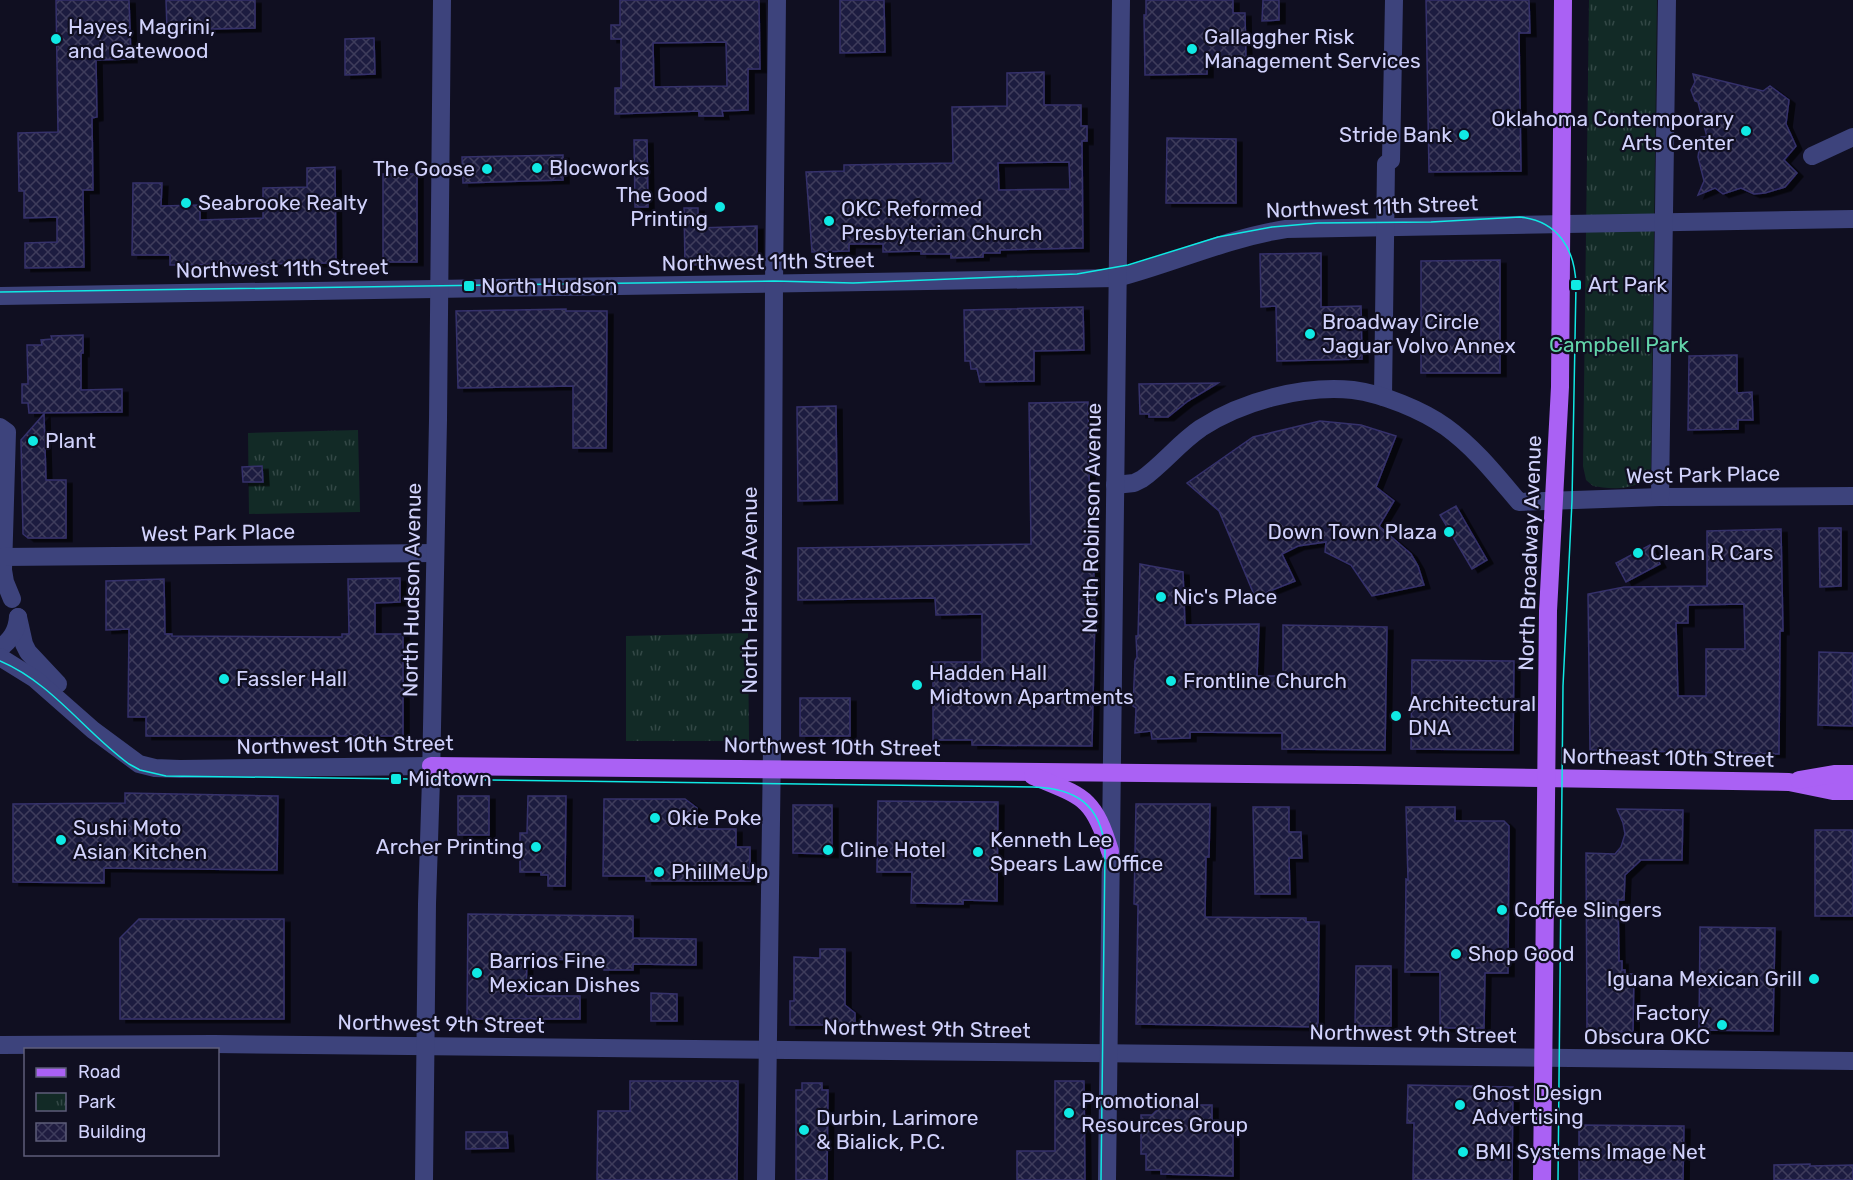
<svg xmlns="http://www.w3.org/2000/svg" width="1853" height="1180" viewBox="0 0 1853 1180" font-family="Rubik,sans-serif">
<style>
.park{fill:url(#park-tufts)}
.building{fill:url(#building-cross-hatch);stroke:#34306a;stroke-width:1.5;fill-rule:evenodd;filter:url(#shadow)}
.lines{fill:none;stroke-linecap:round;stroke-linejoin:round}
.minor{stroke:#3d437c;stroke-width:18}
.major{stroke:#aa61f4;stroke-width:18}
.tram{stroke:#10e9e4;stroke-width:1.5}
.poi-dot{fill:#10e9e4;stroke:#100f21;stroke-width:2}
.labels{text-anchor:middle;stroke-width:4.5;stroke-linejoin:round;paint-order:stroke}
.poi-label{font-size:21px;fill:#d1d2fc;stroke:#100f21;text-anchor:start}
.street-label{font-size:21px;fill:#d1d2fc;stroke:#100f21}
.park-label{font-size:21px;fill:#63d6ab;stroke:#100f21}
</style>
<defs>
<pattern id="park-tufts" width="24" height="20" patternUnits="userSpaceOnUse" patternTransform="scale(1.5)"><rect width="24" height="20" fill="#122a26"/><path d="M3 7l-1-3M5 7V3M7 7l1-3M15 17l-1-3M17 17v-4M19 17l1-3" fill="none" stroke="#334846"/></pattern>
<pattern id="building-cross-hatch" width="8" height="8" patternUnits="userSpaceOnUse" patternTransform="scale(1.5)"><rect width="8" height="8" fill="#1f1c40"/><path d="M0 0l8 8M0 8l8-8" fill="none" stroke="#3e3c5c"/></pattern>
<filter id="shadow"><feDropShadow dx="6" dy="3.5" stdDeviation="0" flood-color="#0009"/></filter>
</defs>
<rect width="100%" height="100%" fill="#100f21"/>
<g class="park">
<path d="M1589,0H1657L1651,467C1647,491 1612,490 1593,486L1586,480L1583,466Z"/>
<polygon points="358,430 360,512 249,514 248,433"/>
<polygon points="748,633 749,741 626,741 626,636"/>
</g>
<g class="building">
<polygon points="56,0 129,0 131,59 96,60 97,117 92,118 93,190 83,190 84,267 25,268 25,243 57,242 57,217 24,218 24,191 19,191 18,133 58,132"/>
<polygon points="166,0 255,0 255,28 167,30"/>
<path d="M620,0H759L760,69H748V110L722,111L723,116H699V111L615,114V88H621V39H611V25H620ZM726,42L727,86L654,87L653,43Z"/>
<polygon points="840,0 884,0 885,52 840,53"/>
<polygon points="1146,0 1233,0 1233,13 1245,13 1246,61 1207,61 1207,74 1145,75 1144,15 1146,15"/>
<polygon points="1263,0 1279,0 1279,20 1262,21"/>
<polygon points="1426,0 1529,0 1530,33 1519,33 1521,171 1429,172"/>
<polygon points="374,38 375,74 345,75 345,39"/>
<path d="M1044,72V105H1081V126H1087V141H1082L1083,248L1000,250V253H983V257L951,258V254H921V251L883,252V244H849V251L812,252L806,172L844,171V165L953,163L952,107L1007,106V73ZM1069,162L1070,189L999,190L998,163Z"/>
<polygon points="1693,74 1763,91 1770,86 1789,100 1786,124 1796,146 1784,160 1797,173 1785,187 1765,193 1754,194 1741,188 1723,194 1715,188 1698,195 1704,181 1698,157 1701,137 1707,137 1698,102 1695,101 1691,90 1695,82"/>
<polygon points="1167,138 1236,139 1236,203 1166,203"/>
<polygon points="634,140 647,140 648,207 635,207"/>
<polygon points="563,155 563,180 463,183 462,157"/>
<polygon points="335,167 336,263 170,265 170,255 132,255 133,183 162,183 161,206 200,205 200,220 263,218 263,188 307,187 307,168"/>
<rect x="383" y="174" width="34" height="88"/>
<polygon points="684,208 698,208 698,228 757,226 757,264 685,265"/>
<polygon points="1321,253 1321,307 1361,306 1362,359 1277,361 1276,306 1261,307 1260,254"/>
<polygon points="1500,260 1500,373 1421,373 1421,261"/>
<polygon points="1083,307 1084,350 1034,351 1034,381 980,382 977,369 971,369 970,361 965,361 964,310"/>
<polygon points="566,309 566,311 607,311 606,448 573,448 573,386 458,388 456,311"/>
<polygon points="83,335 83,353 81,353 81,390 122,389 122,412 29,413 28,403 22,403 22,384 28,384 27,345 42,345 41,340 52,339 51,336"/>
<polygon points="1737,355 1737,393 1752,392 1753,420 1738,420 1738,429 1688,430 1689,356"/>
<polygon points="1218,383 1188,401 1168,417 1149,417 1149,414 1140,414 1139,384"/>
<polygon points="1088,402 1090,543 1093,543 1095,612 1092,746 972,745 972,740 933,740 933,662 982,662 982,614 936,615 935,598 798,600 798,548 1031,544 1029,403"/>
<polygon points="836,406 837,500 798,501 797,407"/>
<polygon points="44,414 46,480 66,480 66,538 28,538 23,534 21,440"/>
<polygon points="1320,421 1361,425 1396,436 1376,487 1394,501 1379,526 1411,554 1418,566 1424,585 1372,596 1351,565 1325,552 1326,542 1298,546 1282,554 1295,581 1255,597 1219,511 1187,483 1253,437"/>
<polygon points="262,466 263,482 243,482 242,467"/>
<polygon points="1456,506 1487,560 1472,569 1440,515"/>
<polygon points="1819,528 1841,528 1841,586 1820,587"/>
<path d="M1781,529L1783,631H1780L1779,754L1590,750L1588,594L1624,587L1707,586V531ZM1744,604L1745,649H1706V696H1678L1676,623H1688V605Z"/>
<polygon points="1650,545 1660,564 1626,582 1616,563"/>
<polygon points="1140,564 1183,572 1185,625 1259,624 1257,676 1283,676 1283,625 1387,627 1385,750 1282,749 1282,733 1190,732 1190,738 1152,739 1151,731 1135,733 1136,708 1133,706 1135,661 1137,657 1136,636 1138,636"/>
<polygon points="400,578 400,602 375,603 375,634 403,634 403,736 146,736 146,717 128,717 129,629 106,630 106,581 164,579 165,634 172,634 172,636 342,637 342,634 349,634 348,579"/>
<polygon points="1819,652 1853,653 1853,726 1818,725"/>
<polygon points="1412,660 1514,661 1513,750 1411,749"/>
<rect x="800" y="698" width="50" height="38"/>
<polygon points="125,793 278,796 277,870 104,868 104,883 13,882 13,804 125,803"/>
<rect x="458" y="796" width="31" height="39"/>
<polygon points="528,796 566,796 565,886 548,886 548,875 541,875 541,872 520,872 520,833 527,833"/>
<polygon points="604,799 685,799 697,808 697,829 736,829 736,847 750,847 750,881 646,881 646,876 603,876"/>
<polygon points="878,801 998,802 997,901 963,900 963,904 911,903 912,872 877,872"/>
<polygon points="1136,804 1210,804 1209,857 1206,857 1205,917 1306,918 1306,922 1319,922 1318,1027 1136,1024 1138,905 1134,904"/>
<polygon points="793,805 832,805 832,854 793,853"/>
<polygon points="1253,807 1289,807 1289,832 1301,832 1302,858 1289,858 1290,894 1255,894"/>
<polygon points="1406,807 1455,807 1455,821 1504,821 1509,826 1508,973 1485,973 1484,1028 1440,1028 1440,972 1405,972 1406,879 1408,880"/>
<polygon points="1617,809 1683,810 1682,860 1641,860 1625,875 1624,900 1618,900 1619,961 1622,961 1622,970 1625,970 1625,974 1634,974 1633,1032 1587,1032 1586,853 1615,854 1621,847 1625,834 1623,823"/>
<rect x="1815" y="830" width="38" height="86"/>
<polygon points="468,914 633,916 633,938 696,939 696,965 633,964 633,970 604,970 604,960 527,959 526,996 580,996 580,1019 467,1019"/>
<polygon points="139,919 284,919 284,1019 120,1019 120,938"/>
<polygon points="1700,927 1775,928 1773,1031 1699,1030"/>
<polygon points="820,949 845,949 845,1005 855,1013 855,1025 790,1025 790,1001 794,1001 794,957 820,958"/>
<polygon points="1356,966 1391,966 1391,1026 1355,1026"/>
<polygon points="651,993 677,994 677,1021 651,1021"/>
<polygon points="630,1081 738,1081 737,1180 597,1180 598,1111 630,1111"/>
<polygon points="1055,1081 1084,1081 1085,1180 1017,1180 1017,1151 1055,1151"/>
<polygon points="802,1083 822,1083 822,1090 828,1090 827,1180 796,1180 796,1090 802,1090"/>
<polygon points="1408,1085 1513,1087 1512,1180 1413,1180 1414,1123 1407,1123"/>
<polygon points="1162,1105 1212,1105 1212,1121 1216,1120 1216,1129 1233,1130 1233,1176 1161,1174 1161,1170 1146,1170 1146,1154 1141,1154 1141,1115 1152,1115"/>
<polygon points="1579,1125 1684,1126 1683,1180 1579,1180"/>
<polygon points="466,1132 507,1132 508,1148 466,1149"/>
<polygon points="1810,1164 1810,1166 1853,1165 1853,1180 1774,1180 1774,1165"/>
</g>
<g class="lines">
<g class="minor">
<polyline points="1812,156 1853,137"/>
<path d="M0,296L1117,278C1174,263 1228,238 1286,229L1853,219"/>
<polyline points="1383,397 1386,164 1391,160 1394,0"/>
<polyline points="0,427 7,432 3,570 5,582 12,599"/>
<path d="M1115,485L1134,483L1142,479C1163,464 1179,443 1201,428C1243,401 1303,385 1353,390C1383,394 1422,410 1446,427C1475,448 1496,475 1519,502L1660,497L1853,496"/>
<polyline points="1660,497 1667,0"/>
<polyline points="2,557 435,553"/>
<polyline points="18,617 24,644 28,652 58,684"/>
<path d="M0,648C11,640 17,631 18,617"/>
<polyline points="0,657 35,679 93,730 139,764 155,768 180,769 431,766"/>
<polyline points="0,1045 214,1044 1853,1061"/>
<polyline points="424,1180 427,904 431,779 438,420 442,0"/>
<polyline points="766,1180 772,748 774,285 777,0"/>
<polyline points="1107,1180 1121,0"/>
</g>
<g class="major">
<polyline points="431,766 1356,775 1789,782 1833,791 1853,791"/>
<path d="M1033,776C1083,797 1093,796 1110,851"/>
<polyline points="1799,780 1834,774 1853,774"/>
<polyline points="1542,1180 1548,611 1560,387 1563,0"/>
</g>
<g class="tram">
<path d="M0,292L774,281L853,283L1077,274L1128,265L1218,237L1272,227L1318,223L1431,222L1520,217C1558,221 1575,249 1576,285L1572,501L1563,686L1558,1180"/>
<path d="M0,661C52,683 85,732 129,764L140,770L166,776L1033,787C1076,788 1101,805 1105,849L1101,1180"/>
</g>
</g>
<g class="poi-dot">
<circle cx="56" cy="39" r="6"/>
<circle cx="1192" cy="49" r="6"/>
<circle cx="1746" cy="131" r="6"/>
<circle cx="1464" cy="135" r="6"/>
<circle cx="537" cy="168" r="6"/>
<circle cx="487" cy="169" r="6"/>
<circle cx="186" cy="203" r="6"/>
<circle cx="720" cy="207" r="6"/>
<circle cx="829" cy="221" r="6"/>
<rect x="1570" y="279" width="12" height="12" rx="3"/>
<rect x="463" y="280" width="12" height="12" rx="3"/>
<circle cx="1310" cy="334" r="6"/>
<circle cx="33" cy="441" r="6"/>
<circle cx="1449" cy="532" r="6"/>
<circle cx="1638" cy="553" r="6"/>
<circle cx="1161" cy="597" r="6"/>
<circle cx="224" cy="679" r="6"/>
<circle cx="1171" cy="681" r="6"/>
<circle cx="917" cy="685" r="6"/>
<circle cx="1396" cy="716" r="6"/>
<rect x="390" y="773" width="12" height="12" rx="3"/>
<circle cx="655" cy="818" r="6"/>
<circle cx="61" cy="840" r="6"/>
<circle cx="536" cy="847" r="6"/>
<circle cx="828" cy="850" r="6"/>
<circle cx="978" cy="852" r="6"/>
<circle cx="659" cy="872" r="6"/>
<circle cx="1502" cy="910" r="6"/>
<circle cx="1456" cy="954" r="6"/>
<circle cx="477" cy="973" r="6"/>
<circle cx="1814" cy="979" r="6"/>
<circle cx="1722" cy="1025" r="6"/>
<circle cx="1460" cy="1105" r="6"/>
<circle cx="1069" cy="1113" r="6"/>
<circle cx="804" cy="1130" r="6"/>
<circle cx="1463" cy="1152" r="6"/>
</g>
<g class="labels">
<g class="poi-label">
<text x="68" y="34">Hayes, Magrini,<tspan x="68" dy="24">and Gatewood</tspan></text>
<text x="1204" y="44">Gallaggher Risk<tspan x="1204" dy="24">Management Services</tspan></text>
<text x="1734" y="126" text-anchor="end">Oklahoma Contemporary<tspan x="1734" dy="24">Arts Center</tspan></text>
<text x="1452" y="142" text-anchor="end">Stride Bank</text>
<text x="549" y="175">Blocworks</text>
<text x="475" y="176" text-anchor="end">The Goose</text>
<text x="708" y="202" text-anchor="end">The Good<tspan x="708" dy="24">Printing</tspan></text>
<text x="198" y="210">Seabrooke Realty</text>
<text x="841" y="216">OKC Reformed<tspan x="841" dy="24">Presbyterian Church</tspan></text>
<text x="1588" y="292">Art Park</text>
<text x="481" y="293">North Hudson</text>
<text x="1322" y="329">Broadway Circle<tspan x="1322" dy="24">Jaguar Volvo Annex</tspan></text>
<text x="45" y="448">Plant</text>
<text x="1437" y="539" text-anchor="end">Down Town Plaza</text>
<text x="1650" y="560">Clean R Cars</text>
<text x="1173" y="604">Nic's Place</text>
<text x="929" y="680">Hadden Hall<tspan x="929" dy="24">Midtown Apartments</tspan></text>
<text x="236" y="686">Fassler Hall</text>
<text x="1183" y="688">Frontline Church</text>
<text x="1408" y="711">Architectural<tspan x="1408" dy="24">DNA</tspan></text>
<text x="408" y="786">Midtown</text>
<text x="667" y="825">Okie Poke</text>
<text x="73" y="835">Sushi Moto<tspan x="73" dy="24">Asian Kitchen</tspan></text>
<text x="990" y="847">Kenneth Lee<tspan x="990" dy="24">Spears Law Office</tspan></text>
<text x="524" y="854" text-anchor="end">Archer Printing</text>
<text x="840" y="857">Cline Hotel</text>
<text x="671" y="879">PhillMeUp</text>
<text x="1514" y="917">Coffee Slingers</text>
<text x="1468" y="961">Shop Good</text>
<text x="489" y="968">Barrios Fine<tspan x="489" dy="24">Mexican Dishes</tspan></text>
<text x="1802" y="986" text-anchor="end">Iguana Mexican Grill</text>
<text x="1710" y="1020" text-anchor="end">Factory<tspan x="1710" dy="24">Obscura OKC</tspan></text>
<text x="1472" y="1100">Ghost Design<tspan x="1472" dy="24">Advertising</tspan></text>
<text x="1081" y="1108">Promotional<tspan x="1081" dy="24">Resources Group</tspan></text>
<text x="816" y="1125">Durbin, Larimore<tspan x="816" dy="24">&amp; Bialick, P.C.</tspan></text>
<text x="1475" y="1159">BMI Systems Image Net</text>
</g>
<g class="street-label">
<text transform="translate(1372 207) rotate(-2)" y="7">Northwest 11th Street</text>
<text transform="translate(768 262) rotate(-1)" y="7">Northwest 11th Street</text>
<text transform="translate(282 269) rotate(-1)" y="7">Northwest 11th Street</text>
<text transform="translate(1703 475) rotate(-1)" y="7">West Park Place</text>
<text transform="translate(1092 518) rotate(-89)" y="7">North Robinson Avenue</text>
<text transform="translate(218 533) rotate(-1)" y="7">West Park Place</text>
<text transform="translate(1530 553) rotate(-88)" y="7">North Broadway Avenue</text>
<text transform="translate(412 590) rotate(-89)" y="7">North Hudson Avenue</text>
<text transform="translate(750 590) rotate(-90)" y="7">North Harvey Avenue</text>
<text transform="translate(345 745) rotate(-1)" y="7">Northwest 10th Street</text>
<text transform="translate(832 747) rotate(1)" y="7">Northwest 10th Street</text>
<text transform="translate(1668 758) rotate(1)" y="7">Northeast 10th Street</text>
<text transform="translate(441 1024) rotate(1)" y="7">Northwest 9th Street</text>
<text transform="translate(927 1029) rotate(1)" y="7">Northwest 9th Street</text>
<text transform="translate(1413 1034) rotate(1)" y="7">Northwest 9th Street</text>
</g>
<g class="park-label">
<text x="1619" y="352">Campbell Park</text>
</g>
</g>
<rect x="24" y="1048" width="195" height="108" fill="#100f21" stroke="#5d5d79" stroke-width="1.5"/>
<rect x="36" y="1068" width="30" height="9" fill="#aa61f4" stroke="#5d5d79" stroke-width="1.5"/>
<text x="78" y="1078" font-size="18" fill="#d1d2fc">Road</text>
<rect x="36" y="1093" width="30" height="18" fill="url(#park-tufts)" stroke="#5d5d79" stroke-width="1.5"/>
<text x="78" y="1108" font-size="18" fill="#d1d2fc">Park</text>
<rect x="36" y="1123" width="30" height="18" fill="url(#building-cross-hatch)" stroke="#5d5d79" stroke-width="1.5"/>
<text x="78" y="1138" font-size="18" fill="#d1d2fc">Building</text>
</svg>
